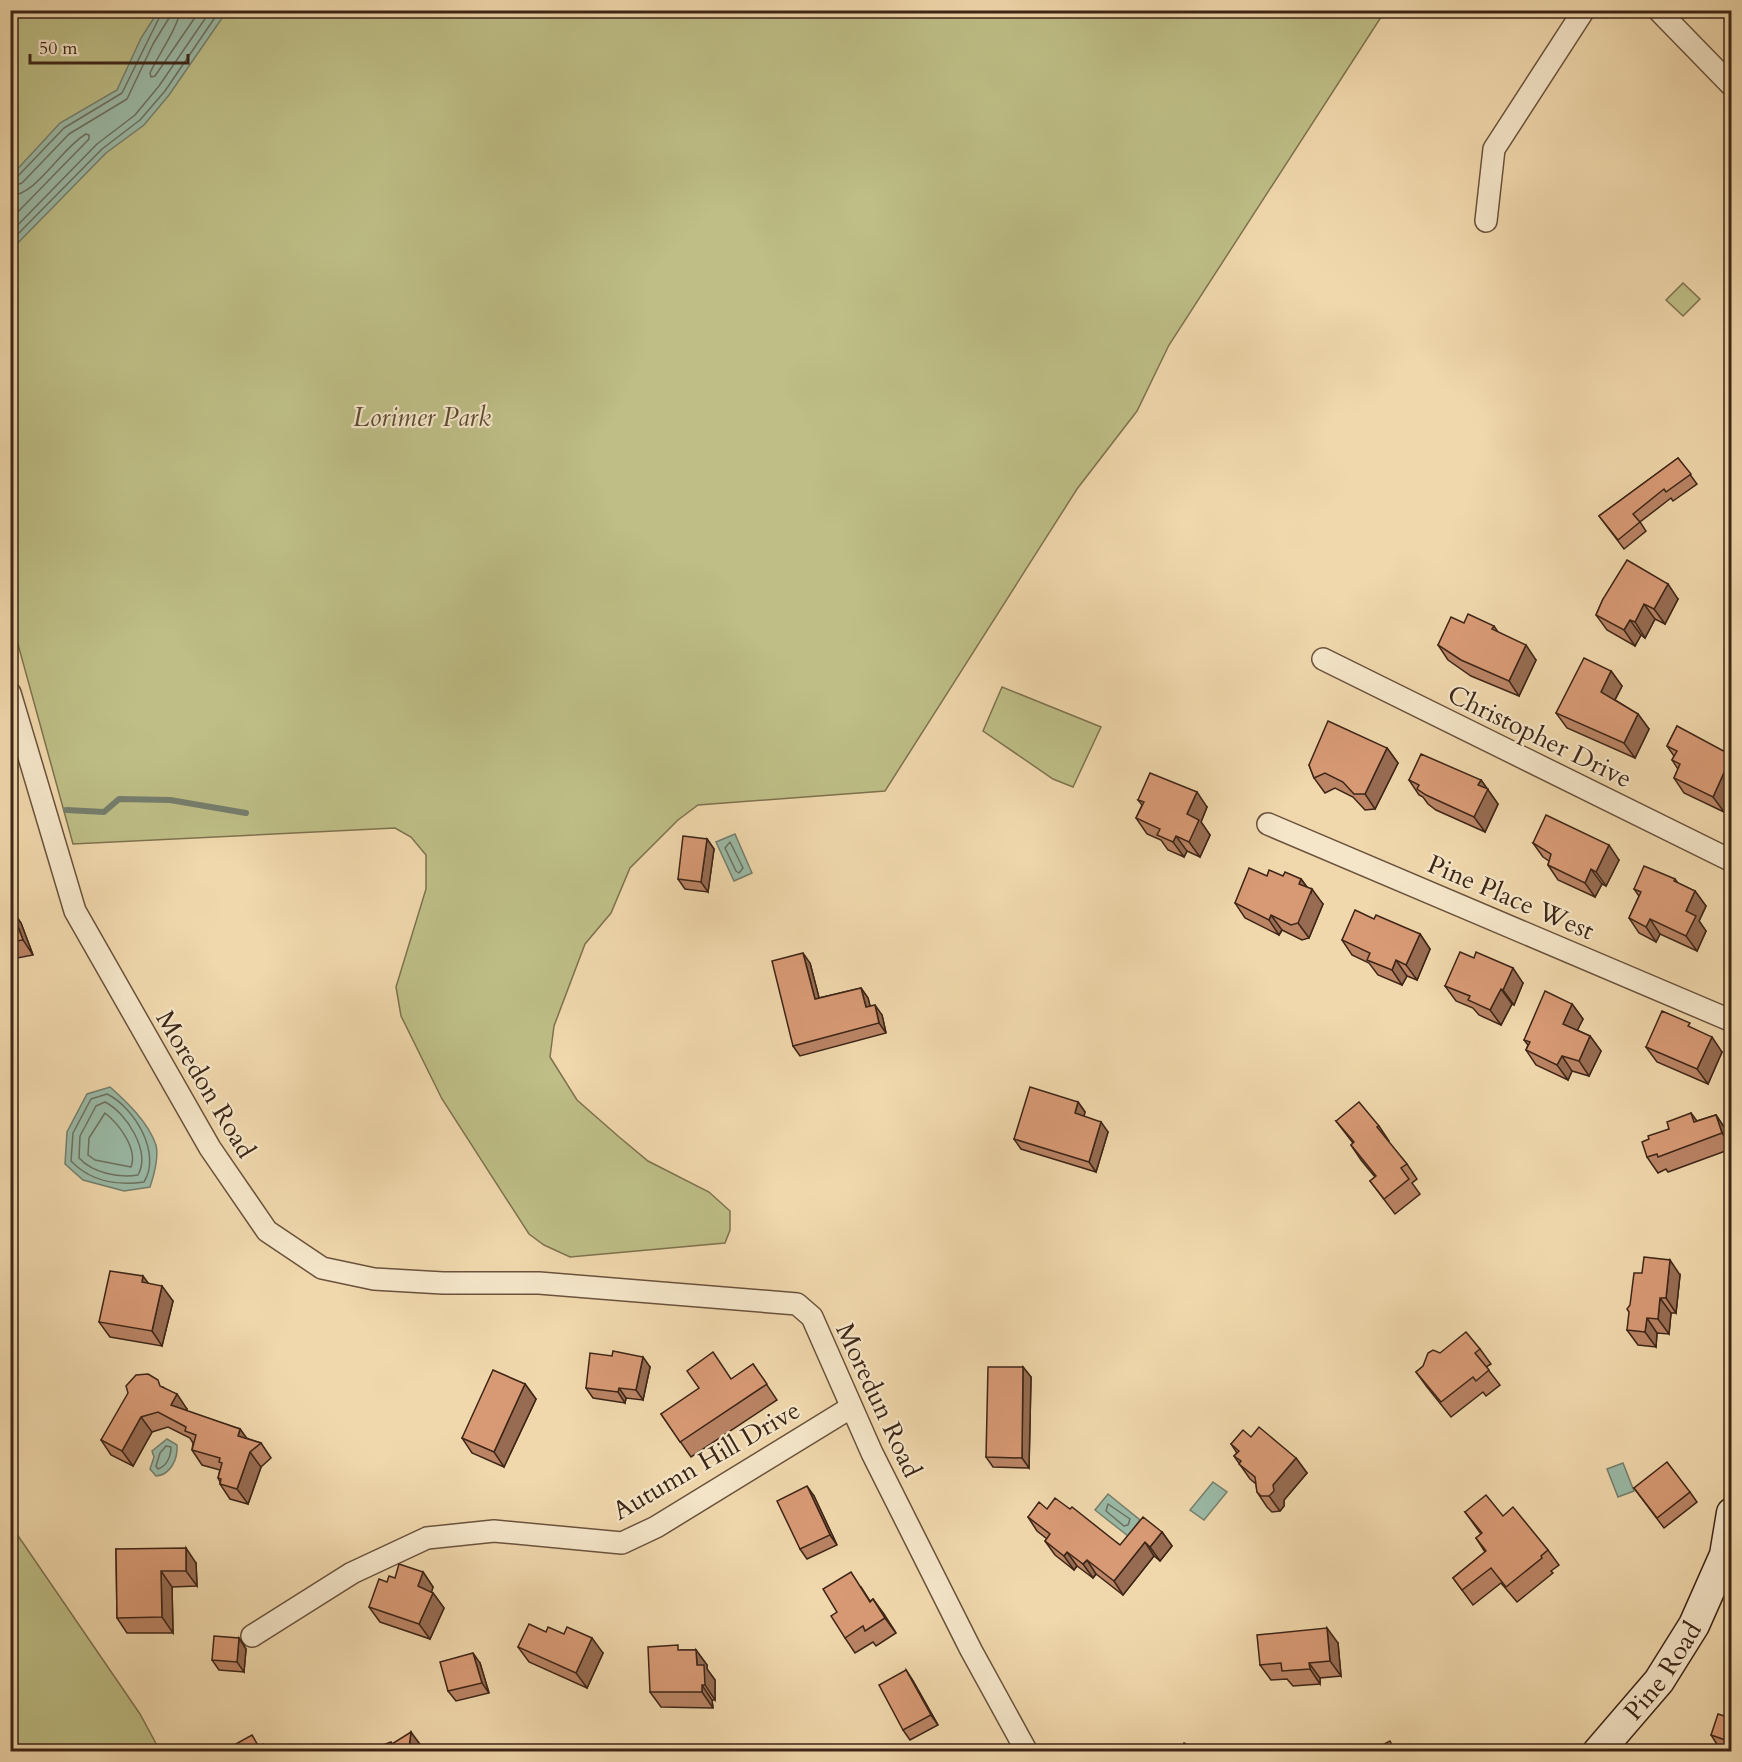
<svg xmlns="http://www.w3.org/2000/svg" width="1742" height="1762" viewBox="0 0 1742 1762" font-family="Cardo,serif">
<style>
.green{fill:#bebe86;stroke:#7e724e;stroke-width:1.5}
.water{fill:#9abaa7;stroke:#757e6d;stroke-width:1.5}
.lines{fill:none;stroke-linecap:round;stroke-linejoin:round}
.shore{stroke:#6c705f;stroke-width:1.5}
.stream{stroke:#757e6d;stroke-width:6}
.street-casing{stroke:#6a523c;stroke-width:24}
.secondary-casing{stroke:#3d2517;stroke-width:33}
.street{stroke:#f5e6c9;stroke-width:21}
.secondary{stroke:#f5e6c9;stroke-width:30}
.wall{fill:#ba8465;stroke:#3d2517;stroke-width:1.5}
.shaded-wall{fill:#976c52;stroke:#3d2517;stroke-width:1.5}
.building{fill:#d89a75;stroke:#3d2517;stroke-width:1.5}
.labels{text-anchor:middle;stroke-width:4.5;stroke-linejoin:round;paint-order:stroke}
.park-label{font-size:26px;font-style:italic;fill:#5d4b33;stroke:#f5e6c9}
.street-label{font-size:26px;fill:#3d2517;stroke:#f5e6c9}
</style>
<rect width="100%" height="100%" fill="#f0d8ac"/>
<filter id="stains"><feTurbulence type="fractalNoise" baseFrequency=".00333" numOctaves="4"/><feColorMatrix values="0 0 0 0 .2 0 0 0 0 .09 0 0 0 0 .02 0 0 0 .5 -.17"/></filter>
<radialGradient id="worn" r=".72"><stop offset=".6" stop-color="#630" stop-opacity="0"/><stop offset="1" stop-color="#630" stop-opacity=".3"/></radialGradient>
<g class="green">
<polygon points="10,11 1385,11 1169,345 1137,411 1077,489 885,791 698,805 678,820 630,868 611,913 585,944 554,1026 550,1057 577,1100 618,1136 648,1161 709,1192 730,1211 730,1230 725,1243 570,1257 544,1245 529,1234 442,1099 401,1016 396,987 426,889 426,855 411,837 395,828 73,844 11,619"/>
<polygon points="1683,283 1700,299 1683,316 1666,300"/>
<polygon points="1002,687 1101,727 1073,787 1053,779 983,731"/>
<polygon points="10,1524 140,1714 160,1751 11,1751"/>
</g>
<g class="water">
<polygon points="159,10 227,11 169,95 144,125 106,153 11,250 11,176 60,123 117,90 141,38"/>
<polygon points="735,834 752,873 734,881 716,842"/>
<path d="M110,1087C127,1102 148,1122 156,1145C159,1158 154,1175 150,1187L124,1191L83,1180L65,1164L67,1132L87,1094Z"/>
<path d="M167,1439L177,1445C178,1458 171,1475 156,1476L150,1469L154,1457L152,1451Z"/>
<polygon points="1623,1463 1634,1491 1618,1497 1607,1469"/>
<polygon points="1213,1482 1227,1492 1204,1520 1190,1510"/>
<polygon points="1108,1494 1140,1520 1128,1536 1095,1510"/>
</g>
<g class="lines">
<g class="shore">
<path d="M180,10C179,26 157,57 150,73L151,77L155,76L200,10"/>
<polyline points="10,179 17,177 64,128 122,93 163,10"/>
<polyline points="10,187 22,183 69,134 127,99 153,44 169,18 171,10"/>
<path d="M10,196C37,195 61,148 86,134L89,135V139L10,220"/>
<polyline points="10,233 97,144 135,115 159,86 211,10"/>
<polyline points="10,242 102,149 140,120 165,91 220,10"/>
<polygon points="730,842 743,868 739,873 736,871 725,848"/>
<path d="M107,1094C134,1107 162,1153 144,1182C117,1186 90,1181 71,1161L73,1133L91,1099Z"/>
<path d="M105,1102C127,1113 151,1152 138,1175C118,1178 93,1173 79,1158L80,1136L96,1106Z"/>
<path d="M105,1113C119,1124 138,1149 131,1167L95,1160L88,1155L89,1138Z"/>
<path d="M166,1446L171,1447C171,1456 167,1466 158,1469L156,1466L160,1453Z"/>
<polygon points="1108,1504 1130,1519 1128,1525 1124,1526 1106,1511"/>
</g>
<polyline class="stream" points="66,810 104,812 119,799 170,800 246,813"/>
<defs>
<g id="street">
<polyline points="1658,10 1732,86"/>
<polyline points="1486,221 1494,149 1584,10"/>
<polyline points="1323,659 1732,861"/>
<polyline points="10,693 75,911 210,1148 267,1231 322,1268 374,1279 443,1283 539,1283 797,1304 812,1317 872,1453 971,1650 1027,1752"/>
<polyline points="1268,824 1732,1021"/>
<polyline points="252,1636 352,1573 427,1538 494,1531 622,1543 656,1527 850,1408"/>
</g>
<g id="secondary">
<path id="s1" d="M1598,1752L1659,1681L1694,1625L1725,1555L1732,1513"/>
</g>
</defs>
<use href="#street" class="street-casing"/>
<use href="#secondary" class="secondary-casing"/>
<use href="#street" class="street"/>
<use href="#secondary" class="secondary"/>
</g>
<g class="wall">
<polygon points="1678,458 1697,484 1673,501 1671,498 1640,522 1646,531 1624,549 1599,516"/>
<polygon points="1603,599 1678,599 1665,624 1655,619 1645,638 1641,635 1635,646 1607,630 1596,615"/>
<polygon points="1464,623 1494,626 1498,632 1536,660 1519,696 1471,676 1448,660 1438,645"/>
<polygon points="1611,671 1622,686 1615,700 1638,714 1649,729 1635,758 1567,728 1556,713"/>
<polygon points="1677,726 1724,812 1684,793 1674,778 1678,769 1672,760 1674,756 1667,746"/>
<polygon points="1387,748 1398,763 1375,809 1365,810 1353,797 1335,788 1325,793 1314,778 1309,765"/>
<polygon points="1409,780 1481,780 1498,804 1485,832 1436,810 1428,804 1423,797 1419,795"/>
<polygon points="1138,800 1207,807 1201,822 1210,835 1200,857 1187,851 1184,857 1168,850 1161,840 1147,834 1136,818 1142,805"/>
<polygon points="707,839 714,849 708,892 685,889 678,879"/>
<polygon points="1533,843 1619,860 1606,886 1602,884 1595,897 1558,880 1548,865 1549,861 1543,857"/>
<polygon points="1267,876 1283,876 1301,879 1307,887 1323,904 1309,938 1302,940 1282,930 1279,935 1245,918 1235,903"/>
<polygon points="1675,879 1678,883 1695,891 1706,906 1699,921 1706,931 1697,951 1660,934 1656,942 1639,933 1629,918 1639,896 1634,889"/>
<polygon points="10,908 21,923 33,955 12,959 16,975 10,976"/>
<polygon points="1374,919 1420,934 1430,949 1417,980 1407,976 1402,985 1378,975 1369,963 1352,955 1342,940"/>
<polygon points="810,963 819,998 861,988 868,998 870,1006 882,1015 886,1033 800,1056 793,1046"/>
<polygon points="1523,983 1514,1005 1512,1004 1501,1025 1479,1015 1473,1008 1456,1001 1445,986"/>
<polygon points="1572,1004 1583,1019 1577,1030 1590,1036 1601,1051 1589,1076 1572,1071 1568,1080 1536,1065 1526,1050 1528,1045 1524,1040"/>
<polygon points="1646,1047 1722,1052 1708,1084 1657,1062"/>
<polygon points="1078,1102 1085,1112 1084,1116 1108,1132 1096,1172 1021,1149 1014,1139"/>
<polygon points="1691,1113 1697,1121 1716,1115 1726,1130 1731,1144 1731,1149 1668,1172 1666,1169 1658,1173 1647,1157 1649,1139 1669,1129"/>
<polygon points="1336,1121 1379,1126 1389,1141 1388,1142 1407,1164 1417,1179 1412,1183 1420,1194 1395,1214 1370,1181 1375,1177 1361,1160 1351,1145 1353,1143"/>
<polygon points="1680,1275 1676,1313 1671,1313 1669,1334 1657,1333 1656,1347 1638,1345 1627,1330"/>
<polygon points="148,1283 173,1301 162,1346 110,1337 99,1322"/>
<polygon points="1480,1349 1491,1364 1486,1367 1500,1385 1486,1396 1483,1392 1451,1417 1427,1387 1416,1372 1440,1353"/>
<polygon points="753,1364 777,1400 691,1457 661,1414 732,1379"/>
<polygon points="650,1367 643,1400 626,1398 625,1403 593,1398 586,1388"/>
<polygon points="1023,1367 1031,1377 1029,1468 993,1467 986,1457"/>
<polygon points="525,1384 536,1399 504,1467 472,1453 462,1438"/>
<polygon points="163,1387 187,1409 186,1411 240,1429 246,1438 261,1443 271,1458 261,1467 248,1504 230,1499 220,1484 220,1482 218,1478 220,1470 202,1465 192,1450 193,1443 190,1438 168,1427 152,1432 133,1466 111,1455 101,1440"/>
<polygon points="1251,1437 1296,1458 1307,1473 1284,1500 1284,1506 1280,1511 1272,1512 1267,1507 1257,1492 1256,1484 1250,1479 1234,1456 1237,1453 1231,1444"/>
<polygon points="1634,1488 1690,1492 1697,1502 1664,1528"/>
<polygon points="814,1496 837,1545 807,1559 800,1549"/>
<polygon points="1047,1509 1070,1509 1120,1545 1162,1532 1172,1546 1160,1561 1154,1556 1123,1595 1096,1574 1093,1578 1077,1566 1074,1570 1055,1555 1045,1541 1047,1539 1037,1531 1028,1517"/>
<polygon points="1465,1512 1503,1516 1548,1550 1559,1565 1551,1571 1553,1573 1517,1602 1501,1583 1473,1605 1453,1578 1485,1552 1476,1538 1481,1534"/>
<polygon points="116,1549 196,1563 197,1586 172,1587 173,1633 127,1633 117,1618"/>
<polygon points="423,1572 433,1587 431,1592 433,1593 444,1608 430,1639 380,1622 369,1607 387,1582 395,1578"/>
<polygon points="861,1587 870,1601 873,1599 896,1633 876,1646 873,1642 855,1653 845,1638 837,1612"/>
<polygon points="546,1632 603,1653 587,1688 529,1662 518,1647"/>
<polygon points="239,1638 246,1649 244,1672 219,1670 212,1660"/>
<polygon points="1338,1643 1341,1676 1320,1678 1320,1684 1293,1686 1287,1679 1271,1680 1260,1665"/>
<polygon points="681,1650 696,1650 707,1665 707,1669 715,1680 715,1700 712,1700 713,1708 661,1707 650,1692"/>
<polygon points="480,1663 489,1693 456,1701 448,1691"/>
<polygon points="906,1670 913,1681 938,1725 910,1740 903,1730"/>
<polygon points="1731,1718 1731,1750 1718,1746 1711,1735"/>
</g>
<g class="shaded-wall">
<polygon points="1668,584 1678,599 1665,624 1654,609"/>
<polygon points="1644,604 1655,619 1645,638 1635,622"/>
<polygon points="1630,620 1641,635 1635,646 1624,630"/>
<polygon points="1526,645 1536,660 1519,696 1509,681"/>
<polygon points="1611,671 1622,686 1611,707 1601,692"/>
<polygon points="1638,714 1649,729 1635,758 1624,743"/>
<polygon points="1387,748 1398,763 1375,809 1365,794"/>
<polygon points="1731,757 1731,795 1724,812 1713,797"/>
<polygon points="1481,780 1498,804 1485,832 1474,817 1478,785"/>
<polygon points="1197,792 1207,807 1201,822 1210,835 1200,857 1189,842 1187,814"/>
<polygon points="1176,836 1187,851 1184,857 1173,842"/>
<polygon points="707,839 714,849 708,892 701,882"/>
<polygon points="1609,845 1619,860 1606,886 1596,872"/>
<polygon points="1591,869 1602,884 1595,897 1585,883"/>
<polygon points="1301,879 1311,893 1312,889 1323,904 1309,938 1298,923 1299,884"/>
<polygon points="1695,891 1706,906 1699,921 1706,931 1697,951 1686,936 1686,911"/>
<polygon points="11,908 21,923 33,955 23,940"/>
<polygon points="1271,915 1282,930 1279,935 1269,920"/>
<polygon points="1650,919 1660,934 1656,942 1646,927"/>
<polygon points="1420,934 1430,949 1417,980 1406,965"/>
<polygon points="803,953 810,963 822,1009 815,999"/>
<polygon points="10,957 12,959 16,975 10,966"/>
<polygon points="1396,960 1407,976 1402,985 1392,970"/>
<polygon points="1513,968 1523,983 1514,1005 1503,990"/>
<polygon points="861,988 868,998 873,1017 866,1007"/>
<polygon points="1501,989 1512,1004 1501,1025 1490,1010"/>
<polygon points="1572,1004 1583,1019 1573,1039 1563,1024"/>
<polygon points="875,1005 882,1015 886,1033 879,1023"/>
<polygon points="1590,1036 1601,1051 1589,1076 1579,1061"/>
<polygon points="1712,1037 1722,1052 1708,1084 1697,1069"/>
<polygon points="1562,1056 1572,1071 1568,1080 1557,1065"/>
<polygon points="1078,1102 1085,1112 1082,1124 1075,1113"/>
<polygon points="1716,1115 1726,1130 1731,1146 1722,1133"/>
<polygon points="1101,1122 1108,1132 1096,1172 1089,1162"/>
<polygon points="1670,1260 1680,1275 1676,1313 1666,1298"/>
<polygon points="143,1276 154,1291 142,1282"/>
<polygon points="162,1286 173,1301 162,1346 152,1331"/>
<polygon points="1660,1298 1671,1313 1669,1334 1658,1319"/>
<polygon points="1647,1318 1657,1333 1656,1347 1645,1332"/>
<polygon points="643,1357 650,1367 643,1400 636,1390"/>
<polygon points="1023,1367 1031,1377 1029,1468 1022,1458"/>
<polygon points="525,1384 536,1399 504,1467 494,1452"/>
<polygon points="619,1388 626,1398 625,1403 618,1392"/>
<polygon points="177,1394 187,1409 182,1421 171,1405"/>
<polygon points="141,1417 152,1432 133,1466 122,1451"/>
<polygon points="240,1429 251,1444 238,1436"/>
<polygon points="250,1452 261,1467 248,1504 237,1489"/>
<polygon points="1296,1458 1307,1473 1284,1500 1284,1506 1280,1511 1269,1496 1273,1485"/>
<polygon points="807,1486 814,1496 837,1545 830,1535"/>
<polygon points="1162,1532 1172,1546 1160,1561 1150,1547"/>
<polygon points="1145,1542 1154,1556 1123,1595 1114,1581"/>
<polygon points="186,1548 196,1563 197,1586 186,1571"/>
<polygon points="1067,1552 1077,1566 1074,1570 1064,1556"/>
<polygon points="1087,1560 1096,1574 1093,1578 1083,1564"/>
<polygon points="161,1571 172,1587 173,1633 162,1617"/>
<polygon points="423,1572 433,1587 429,1601 418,1586"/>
<polygon points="433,1593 444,1608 430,1639 419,1624"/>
<polygon points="873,1599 884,1614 896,1633 885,1618"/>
<polygon points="1327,1628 1338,1643 1341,1676 1330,1661"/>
<polygon points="239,1638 246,1649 244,1672 237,1662"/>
<polygon points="592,1638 603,1653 587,1688 576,1673"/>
<polygon points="696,1650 707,1665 707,1669 715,1680 715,1700 705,1685 697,1665"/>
<polygon points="473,1653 480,1663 489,1693 482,1683"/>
<polygon points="1309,1663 1320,1678 1320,1684 1310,1669"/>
<polygon points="906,1670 913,1681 938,1725 931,1715"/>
<polygon points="702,1685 712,1700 713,1708 702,1692"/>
<polygon points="411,1732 422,1747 421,1752 411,1752 409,1748"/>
</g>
<g class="building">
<polygon points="1678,458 1691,474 1666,492 1664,489 1633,514 1640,522 1618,540 1599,516"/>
<polygon points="1627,560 1668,584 1654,609 1644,604 1635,622 1630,620 1624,630 1596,615 1603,599"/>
<polygon points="1468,614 1494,626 1492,629 1526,645 1509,681 1461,660 1438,645 1451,617 1464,623"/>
<polygon points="1584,658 1611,671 1601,692 1638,714 1624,743 1556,713"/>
<polygon points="1328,721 1387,748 1365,794 1354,794 1343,782 1325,773 1314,778 1309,765"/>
<polygon points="1677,726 1731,755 1731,757 1713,797 1674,778 1680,764 1672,760 1677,751 1667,746"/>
<polygon points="1421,754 1481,780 1478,785 1488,789 1474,817 1426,795 1417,789 1419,785 1409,780"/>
<polygon points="1150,773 1197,792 1187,814 1199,820 1189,842 1176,836 1173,842 1157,835 1160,829 1136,818 1144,802 1138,800"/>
<polygon points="1546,815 1609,845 1596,872 1591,869 1585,883 1548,865 1551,854 1533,843"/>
<polygon points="683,836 707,839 701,882 678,879"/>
<polygon points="1644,866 1675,879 1674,881 1695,891 1686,911 1696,916 1686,936 1650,919 1646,927 1629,918 1641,892 1634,889"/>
<polygon points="1249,868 1267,876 1269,870 1283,876 1285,872 1301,879 1299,884 1312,889 1298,923 1291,925 1271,915 1269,920 1235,903"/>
<polygon points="11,908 23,940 10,942"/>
<polygon points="1355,910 1374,919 1376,915 1420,934 1406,965 1396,960 1392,970 1367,960 1370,953 1342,940"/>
<polygon points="1460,952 1474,958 1476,952 1513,968 1503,990 1501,989 1490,1010 1468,1000 1470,996 1445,986"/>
<polygon points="803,953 815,999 861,988 866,1007 875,1005 879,1023 793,1046 772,961"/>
<polygon points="1545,991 1572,1004 1563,1024 1590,1036 1579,1061 1562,1056 1557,1065 1526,1050 1530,1042 1524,1040"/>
<polygon points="1662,1011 1690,1023 1688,1026 1712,1037 1697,1069 1646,1047"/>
<polygon points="1030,1087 1078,1102 1075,1113 1101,1122 1089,1162 1014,1139"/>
<polygon points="1359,1102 1379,1126 1377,1127 1407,1164 1401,1168 1409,1179 1384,1199 1370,1181 1376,1176 1351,1145 1354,1142 1336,1121"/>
<polygon points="1691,1113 1694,1122 1716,1115 1722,1133 1658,1157 1657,1154 1647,1157 1642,1142 1649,1139 1648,1136 1669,1129 1667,1122"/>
<polygon points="1644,1257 1670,1260 1666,1298 1660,1298 1658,1319 1647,1318 1645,1332 1627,1330 1629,1312 1627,1309 1630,1305 1634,1273 1642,1273"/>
<polygon points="110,1271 143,1276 142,1282 162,1286 152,1331 99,1322"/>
<polygon points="1466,1332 1480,1349 1475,1353 1489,1370 1476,1381 1473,1377 1441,1402 1416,1372 1423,1366 1428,1353 1433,1350 1440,1353"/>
<polygon points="613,1351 643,1357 636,1390 619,1388 618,1392 586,1388 590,1353 612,1356"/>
<polygon points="713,1352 731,1379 753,1364 767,1384 680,1442 661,1414 699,1388 687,1371"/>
<polygon points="988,1367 1023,1367 1022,1458 986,1457"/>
<polygon points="493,1370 525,1384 494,1452 462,1438"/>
<polygon points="148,1374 158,1380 160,1386 177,1394 171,1405 240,1429 238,1436 261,1443 250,1452 237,1489 220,1484 221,1479 218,1478 222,1463 219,1462 220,1458 192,1450 196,1435 185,1431 186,1427 158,1412 141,1417 122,1451 101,1440 128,1393 126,1386 136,1375"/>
<polygon points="1259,1427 1296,1458 1273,1485 1274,1491 1269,1496 1261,1496 1257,1492 1255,1477 1239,1464 1241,1461 1234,1456 1239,1451 1231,1444 1243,1430 1251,1437"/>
<polygon points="1667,1462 1690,1492 1657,1518 1634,1488"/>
<polygon points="807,1486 830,1535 800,1549 777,1501"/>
<polygon points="1486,1495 1503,1516 1513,1507 1548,1550 1541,1556 1542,1558 1506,1587 1491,1568 1462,1590 1453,1578 1486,1551 1476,1538 1482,1533 1465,1512"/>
<polygon points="1055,1498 1070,1509 1072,1507 1120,1545 1143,1517 1162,1532 1150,1547 1145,1542 1114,1581 1087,1560 1083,1564 1067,1552 1064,1556 1045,1541 1050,1534 1028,1517 1039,1502 1047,1509"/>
<polygon points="186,1548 186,1571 161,1571 162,1617 117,1618 116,1549"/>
<polygon points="399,1564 423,1572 418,1586 433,1593 419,1624 369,1607 379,1579 387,1582 389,1576 395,1578"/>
<polygon points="851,1572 870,1602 873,1599 885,1618 865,1631 863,1626 845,1638 831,1616 837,1612 823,1589"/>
<polygon points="529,1624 546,1632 548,1627 564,1634 567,1627 592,1638 576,1673 518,1647"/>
<polygon points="1327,1628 1330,1661 1309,1663 1310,1669 1282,1671 1281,1663 1260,1665 1257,1635"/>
<polygon points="214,1636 239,1638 237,1662 212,1660"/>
<polygon points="678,1645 678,1650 696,1650 697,1665 704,1665 705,1685 702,1685 702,1692 650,1692 648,1647"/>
<polygon points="473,1653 482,1683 448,1691 440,1662"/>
<polygon points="906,1670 931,1715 903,1730 879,1685"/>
<polygon points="1718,1714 1731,1718 1731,1742 1711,1735"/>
<polygon points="411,1732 409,1748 411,1752 363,1752 370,1747 373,1751 383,1745 391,1742 392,1744"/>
<polygon points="252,1735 259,1747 263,1744 268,1752 225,1752 225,1750"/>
<polygon points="1390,1741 1396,1752 1371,1752 1371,1751"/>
<polygon points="1184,1743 1199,1752 1180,1752"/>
</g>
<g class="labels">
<g class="park-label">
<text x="422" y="426">Lorimer Park</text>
</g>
<g class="street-label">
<text transform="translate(1540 736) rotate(26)" y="9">Christopher Drive</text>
<text transform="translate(1511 897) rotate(23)" y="9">Pine Place West</text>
<text transform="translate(206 1084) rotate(59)" y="9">Moredon Road</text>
<text transform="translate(879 1400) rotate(65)" y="9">Moredun Road</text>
<text transform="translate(706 1460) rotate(-30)" y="9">Autumn Hill Drive</text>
<text dy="9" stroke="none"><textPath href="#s1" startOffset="104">Pine Road</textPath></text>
</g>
</g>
<rect width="1742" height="1762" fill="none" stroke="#f0d8ac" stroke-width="36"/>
<rect x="12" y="12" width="1718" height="1738" fill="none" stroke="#3d2517" stroke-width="3"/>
<rect x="18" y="18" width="1706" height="1726" fill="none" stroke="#3d2517" stroke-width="1.5"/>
<path d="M30 54v9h158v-9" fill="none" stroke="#3d2517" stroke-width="3"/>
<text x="39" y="54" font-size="18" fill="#3d2517" stroke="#f5e6c9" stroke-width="4.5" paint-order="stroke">50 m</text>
<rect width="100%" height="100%" filter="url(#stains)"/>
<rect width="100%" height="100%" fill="url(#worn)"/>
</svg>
